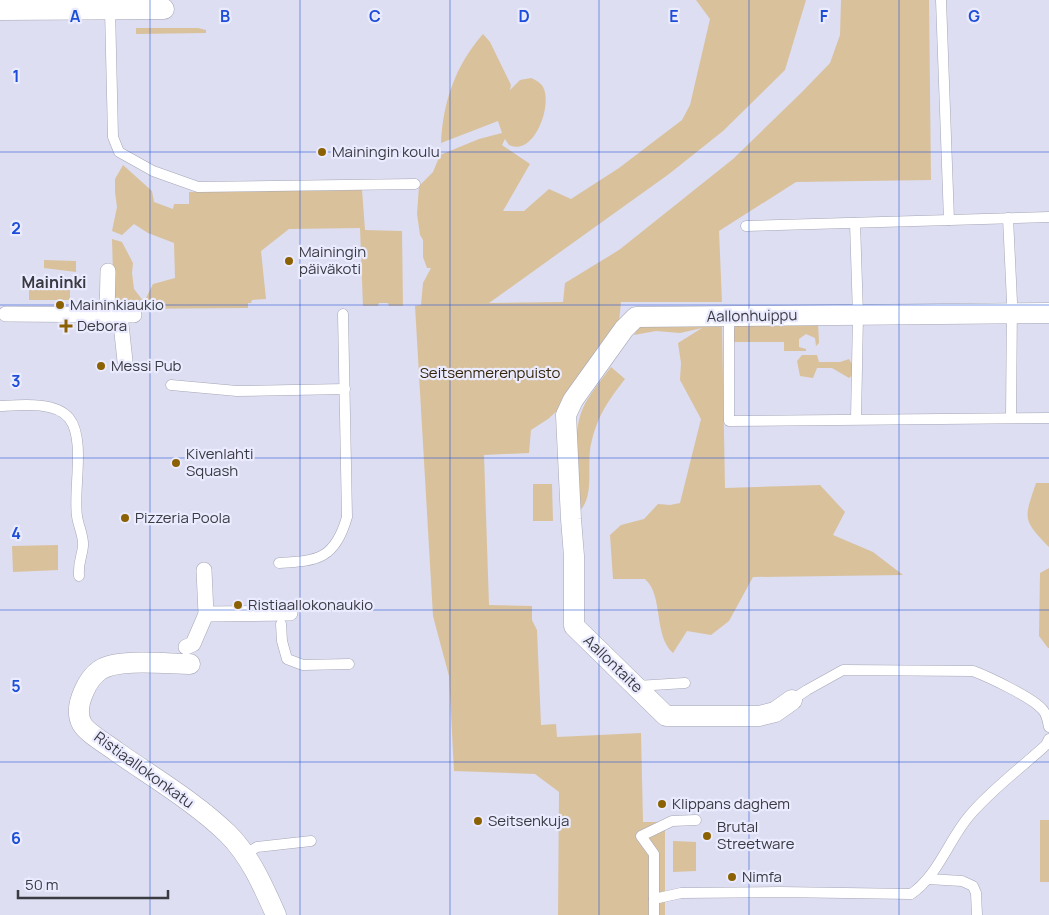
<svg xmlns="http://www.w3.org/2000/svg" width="1049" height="915" viewBox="0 0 1049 915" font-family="Manrope,sans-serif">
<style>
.green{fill:#d9c19c}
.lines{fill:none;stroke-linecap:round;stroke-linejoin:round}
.service-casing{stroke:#a5a6b7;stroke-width:11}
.pedestrian-casing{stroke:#a5a6b7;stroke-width:16}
.minor-casing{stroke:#a5a6b7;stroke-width:21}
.service{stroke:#fff;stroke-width:10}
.pedestrian{stroke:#fff;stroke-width:15}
.minor{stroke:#fff;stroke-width:20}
.grid{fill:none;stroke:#1d4ed8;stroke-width:1;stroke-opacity:0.55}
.poi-dot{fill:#8c6103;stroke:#eaebfe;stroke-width:2}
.labels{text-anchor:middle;stroke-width:4.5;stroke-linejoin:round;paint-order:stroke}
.poi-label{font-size:15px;fill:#3a3a42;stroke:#eaebfe;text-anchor:start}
.street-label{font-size:15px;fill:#3a3a42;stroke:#eaebfe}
.park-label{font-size:15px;fill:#36260c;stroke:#eaebfe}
.neighbourhood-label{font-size:16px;font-weight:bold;fill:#3a3a42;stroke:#eaebfe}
.grid-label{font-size:16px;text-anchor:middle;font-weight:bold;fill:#1d4ed8;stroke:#eaebfe;stroke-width:4.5;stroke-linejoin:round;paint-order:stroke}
</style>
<rect width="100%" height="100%" fill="#dddef1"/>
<g class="green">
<path d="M696,0H806L785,70L723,131L669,174L489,303L563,302L565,283L619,250L733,159L802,92L830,63L840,35L841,0H929L931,180L796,182L719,231L722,302H621L619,322L558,410L548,419L531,430L529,453L484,455L489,605L532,606V620L537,630L541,725L556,724L557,737L641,733L643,822H665V915H558L559,792L535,774L454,771L449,676L433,616L415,306L421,305L423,283L431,268H427L423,257V240L420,235L417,214L419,186L433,172L440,155L479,139L502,133L498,121L441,143C443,102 455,66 483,34L490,42L511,85L510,90L520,80L531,78C536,80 541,83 543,87C553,105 534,157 509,145L505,139L502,145L530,164L503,211H524L549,189L571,199L619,168L682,120L690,105L710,19Z"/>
<polygon points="136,28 198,28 206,30 206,33 136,34"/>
<polygon points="123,165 152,191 154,202 173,209 174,204 189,204 189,192 362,190 365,230 402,231 403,306 389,306 388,303 379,303 378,306 363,306 360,228 289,229 261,251 266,299 252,300 251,303 248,303 248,308 114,309 112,239 122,242 133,263 132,273 134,289 144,302 153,284 175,278 174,243 148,233 134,224 122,235 112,231 117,207 115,192 115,179"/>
<polygon points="44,260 76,261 76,272 44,268"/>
<rect x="29" y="290" width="41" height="10"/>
<polygon points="818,322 819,343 816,346 815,338 806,334 799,339 799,347 806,349 806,351 784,351 784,342 733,342 733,331 736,324"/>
<path d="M722,324L725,488L820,485L845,512L833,535L873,552L903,575L753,577L729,621L711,635L687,631L673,653C653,635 664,596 645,579H613L610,535L621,525L644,519L658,504L670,505L680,503L701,419L680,380L681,363L678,343L702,328L680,333L656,331L634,335L640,326Z"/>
<polygon points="802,355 817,355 819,362 840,362 849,359 852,364 854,374 849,378 832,368 817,368 813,378 800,376 797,361"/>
<path d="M611,367L625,379C609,400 599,413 592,440C585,462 596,493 580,511C578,479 569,431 586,402C593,390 602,379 611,367Z"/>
<path d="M1036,483H1049V547C1022,519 1024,519 1036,483Z"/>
<polygon points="533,484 552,484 553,521 533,521"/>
<polygon points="58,545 58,570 13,572 12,546"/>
<polygon points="1049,568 1049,648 1048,648 1039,636 1040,573"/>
<rect x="1040" y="820" width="9" height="62"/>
<polygon points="673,841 696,842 696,871 673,872"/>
</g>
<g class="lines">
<defs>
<g id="service">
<polyline points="941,0 949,220"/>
<polyline points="110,9 113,137 119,152 153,171 198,187 415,184"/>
<polyline points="1008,218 1012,302 1011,417"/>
<polyline points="855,223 858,315 856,419"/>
<polyline points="746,226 1049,217"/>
<polyline points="729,317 729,421 1049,418"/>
<polyline points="171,385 237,391 345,389"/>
<path d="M0,406C20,405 55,401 69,418C86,439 73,490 77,516C78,525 84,537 83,546C82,558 78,561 79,576"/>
<path d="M279,563C318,561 335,559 347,517L343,314"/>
<polyline points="281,624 282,641 287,659 303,665 349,664"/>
<polyline points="637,686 685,683"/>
<path d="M792,700L807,690L843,670L973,671C989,677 1031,697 1042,709C1047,714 1048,721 1049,727"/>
<polyline points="245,854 257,847 311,841"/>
<polyline points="928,879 962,881 973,886 976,893 977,915"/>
<path d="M654,899L681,893L779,892L911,894C938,876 949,839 970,815C992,789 1021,768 1046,745L1049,739"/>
<polyline points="654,915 654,854 641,836 672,821 696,820"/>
</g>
<g id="pedestrian">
<polyline points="6,314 134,315"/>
<polyline points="107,315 108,271"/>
<polyline points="120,315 125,361"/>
<polyline points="206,614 290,613"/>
<polyline points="186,647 193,644 206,614 204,570"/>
</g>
<g id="minor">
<polyline points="0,10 164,9"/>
<path d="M190,664C168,664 118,658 100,670C93,675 87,684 84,691C79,702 76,713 82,724C87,733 108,745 117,752C154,778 195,802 228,834C250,856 263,886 276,915"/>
<polyline points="792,700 775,712 759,716 666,716 574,626 574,556 571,519 566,415 573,400 624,329 636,317 1049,313"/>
</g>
</defs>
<use href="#service" class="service-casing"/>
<use href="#pedestrian" class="pedestrian-casing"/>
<use href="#minor" class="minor-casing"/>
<use href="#service" class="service"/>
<use href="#pedestrian" class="pedestrian"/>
<use href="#minor" class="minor"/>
</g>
<path class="grid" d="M150,0V915M300,0V915M450,0V915M599,0V915M749,0V915M899,0V915M0,152H1049M0,305H1049M0,458H1049M0,610H1049M0,762H1049"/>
<g class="poi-dot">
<circle cx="322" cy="152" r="5"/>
<circle cx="289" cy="261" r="5"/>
<circle cx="60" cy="305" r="5"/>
<path d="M63.5 318.5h5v5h5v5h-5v5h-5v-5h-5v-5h5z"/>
<circle cx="101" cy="366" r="5"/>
<circle cx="176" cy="463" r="5"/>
<circle cx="125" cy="518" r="5"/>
<circle cx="238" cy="605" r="5"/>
<circle cx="662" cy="804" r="5"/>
<circle cx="478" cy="821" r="5"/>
<circle cx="707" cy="836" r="5"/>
<circle cx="732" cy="877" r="5"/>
</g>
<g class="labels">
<g class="poi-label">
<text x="332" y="157">Mainingin koulu</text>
<text x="299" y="257">Mainingin<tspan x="299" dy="17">päiväkoti</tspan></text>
<text x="70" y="310">Maininkiaukio</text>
<text x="77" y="331">Debora</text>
<text x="111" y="371">Messi Pub</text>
<text x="186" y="459">Kivenlahti<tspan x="186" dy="17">Squash</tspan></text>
<text x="135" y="523">Pizzeria Poola</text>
<text x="248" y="610">Ristiaallokonaukio</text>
<text x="672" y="809">Klippans daghem</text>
<text x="488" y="826">Seitsenkuja</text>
<text x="717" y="832">Brutal<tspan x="717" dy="17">Streetware</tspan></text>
<text x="742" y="882">Nimfa</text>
</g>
<g class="street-label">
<text transform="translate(752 316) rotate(-1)" y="5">Aallonhuippu</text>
<text transform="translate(613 664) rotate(44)" y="5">Aallontaite</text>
<text transform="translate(144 770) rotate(36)" y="5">Ristiaallokonkatu</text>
</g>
<g class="park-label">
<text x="490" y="378">Seitsenmerenpuisto</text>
</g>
<g class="neighbourhood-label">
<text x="54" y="288">Maininki</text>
</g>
</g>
<g class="grid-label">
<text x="75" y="22">A</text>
<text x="225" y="22">B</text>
<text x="375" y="22">C</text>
<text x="524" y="22">D</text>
<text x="674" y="22">E</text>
<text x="824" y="22">F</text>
<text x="974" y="22">G</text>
<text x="16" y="82">1</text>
<text x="16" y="234">2</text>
<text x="16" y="387">3</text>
<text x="16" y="539">4</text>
<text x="16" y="692">5</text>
<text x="16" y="844">6</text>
</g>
<path d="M18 890v8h150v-8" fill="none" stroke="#3a3a42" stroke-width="2.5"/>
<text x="25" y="890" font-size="15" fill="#3a3a42" stroke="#eaebfe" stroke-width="4" paint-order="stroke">50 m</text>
</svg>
